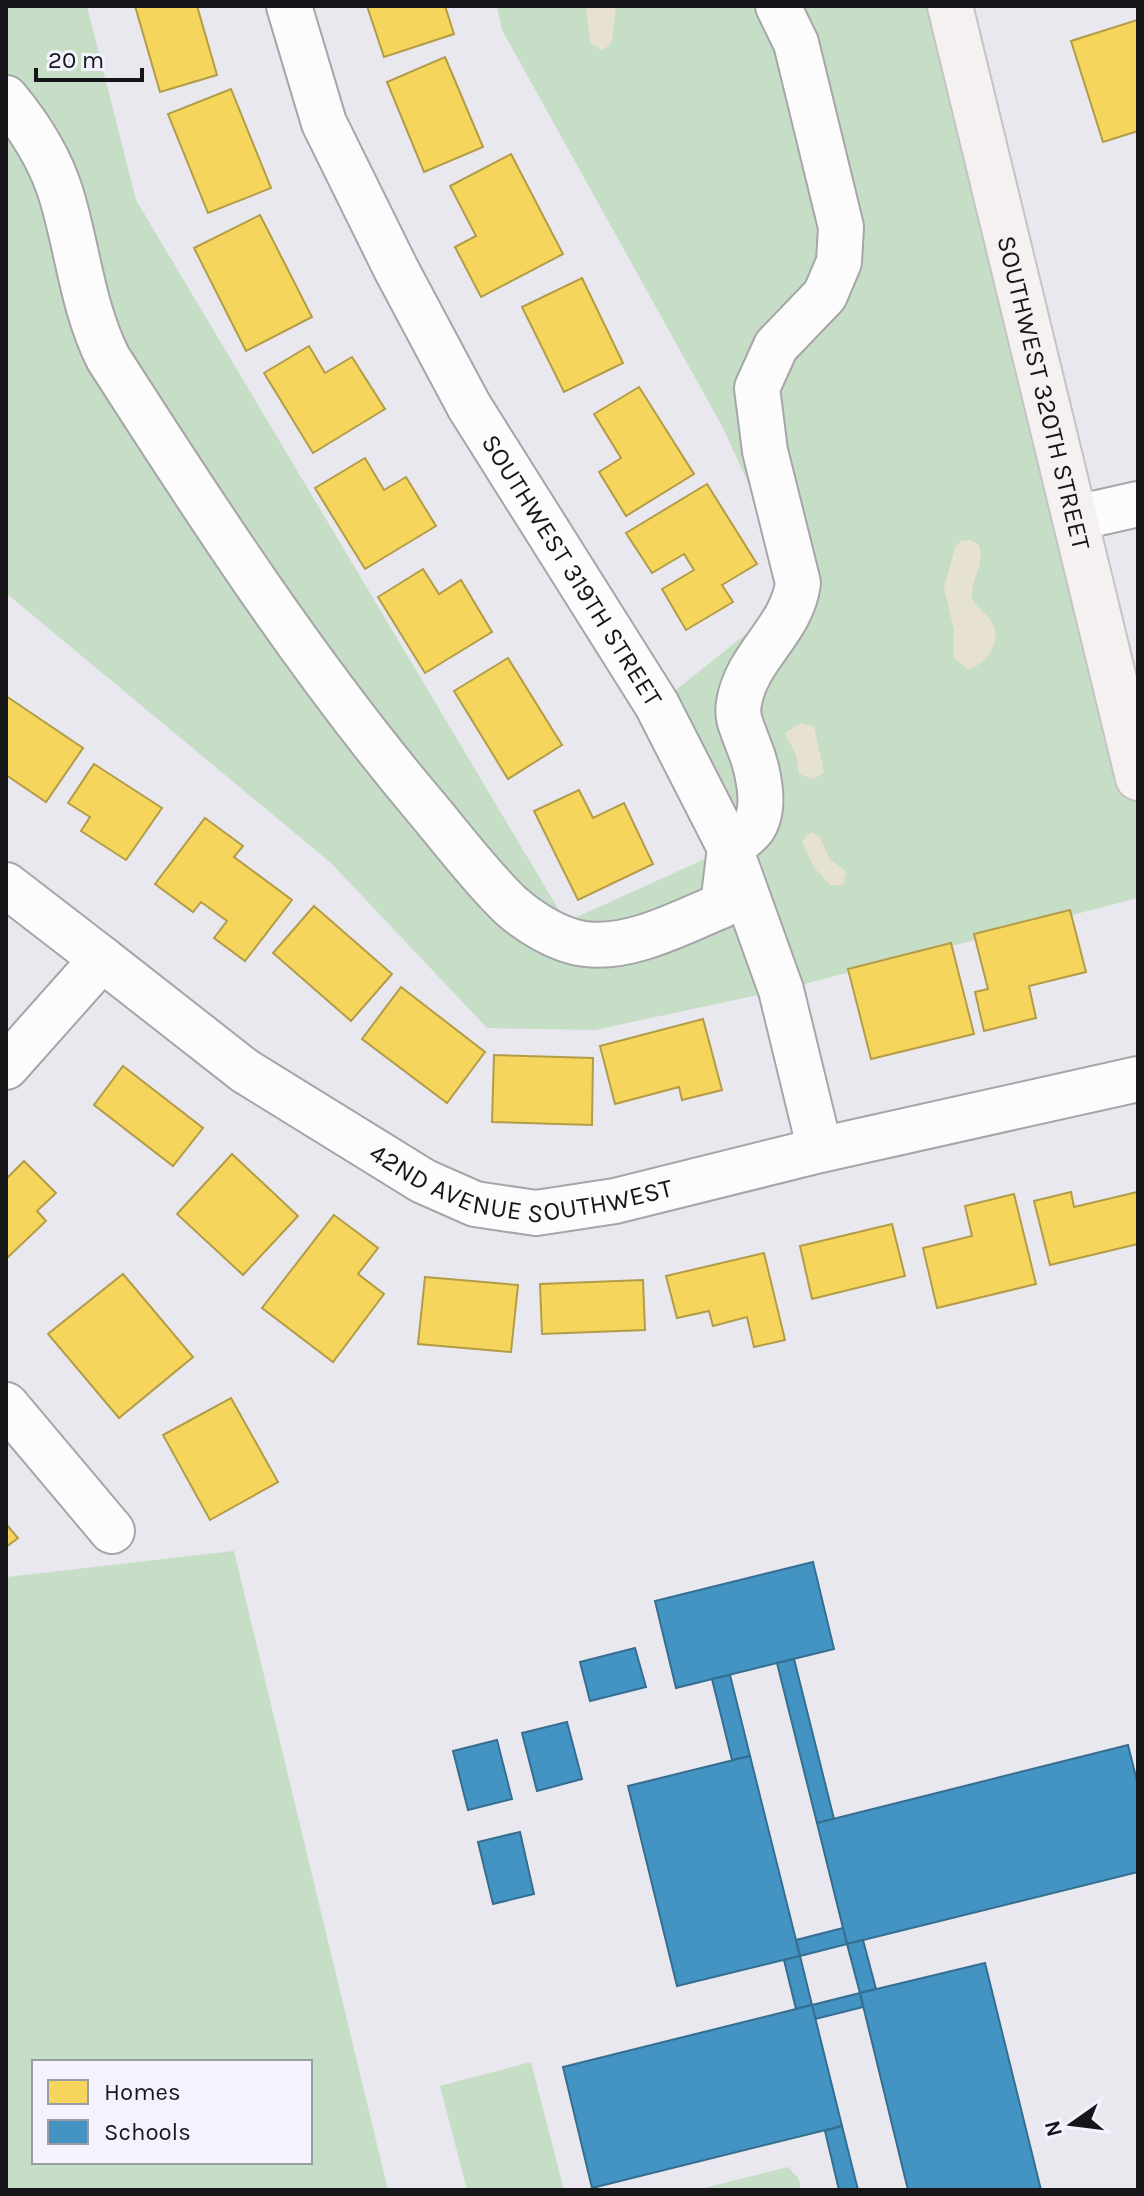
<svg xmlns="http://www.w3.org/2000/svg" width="1144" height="2196" viewBox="0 0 1144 2196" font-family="Karla,sans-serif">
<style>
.green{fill:#c7dec6;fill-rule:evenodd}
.sand{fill:#e7e2d0}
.homes{fill:#f6d55c;stroke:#b39c48;stroke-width:2}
.schools{fill:#4393c3;stroke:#366e91;stroke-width:2}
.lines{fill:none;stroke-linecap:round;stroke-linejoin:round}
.minor-casing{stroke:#a5a5aa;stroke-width:48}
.major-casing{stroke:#c4c4c7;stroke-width:48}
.minor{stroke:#fcfcfc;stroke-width:44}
.major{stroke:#f5f1f1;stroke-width:44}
.labels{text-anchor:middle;stroke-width:8;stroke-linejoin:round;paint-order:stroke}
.street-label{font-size:26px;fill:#17171b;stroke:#f2f3fe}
</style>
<rect width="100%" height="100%" fill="#e8e8ee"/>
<g class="green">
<polygon points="6,6 87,6 136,200 566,922 729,848 657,705 777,609 784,561 723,428 502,30 497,6 950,6 1138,778 1138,898 781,990 595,1030 487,1028 331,863 6,593"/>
<path d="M234,1551L388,2190H6V1577ZM34,2062H310V2162H34Z"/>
<polygon points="531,2062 564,2190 467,2190 440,2086"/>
<polygon points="788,2167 799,2179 801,2190 696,2190"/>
</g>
<g class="sand">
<polygon points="586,6 616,6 612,41 603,51 590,43"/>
<path d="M971,540L979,545C985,566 971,577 972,598C976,609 987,612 992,623C1002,641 987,665 968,669L953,657L954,630L944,588L955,548L961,541Z"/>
<polygon points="802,723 814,727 824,772 814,779 799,774 796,755 785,733"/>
<polygon points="811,832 820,837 829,858 846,872 843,885 830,885 813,866 802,841"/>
</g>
<g class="homes">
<polygon points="135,6 197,6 217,75 160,92"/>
<polygon points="367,6 445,6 454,34 384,57"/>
<polygon points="1137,20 1138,131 1103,142 1071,41"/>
<polygon points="445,57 483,147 424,172 387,82"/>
<polygon points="231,89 271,188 208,213 168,114"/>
<polygon points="511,154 563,254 481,297 455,247 476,236 450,186"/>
<polygon points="260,215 312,317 246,351 194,248"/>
<polygon points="582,278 623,363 564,392 522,307"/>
<polygon points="309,346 325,373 352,357 385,409 313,453 264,373"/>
<polygon points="639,387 694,474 626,516 599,472 621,458 594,414"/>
<polygon points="365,458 384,490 406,477 436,526 365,569 315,488"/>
<polygon points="707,484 757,564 722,585 733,602 686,630 662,589 694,570 684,554 652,573 626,533"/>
<polygon points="423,569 439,594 461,580 492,632 425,673 378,597"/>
<polygon points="508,658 562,745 508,779 454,691"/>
<polygon points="6,696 83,748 46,802 6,775"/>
<polygon points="94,764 162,808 126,860 81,831 90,817 68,803"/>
<polygon points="579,790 593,818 624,803 653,864 578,900 534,811"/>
<polygon points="205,818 243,846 234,857 292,900 245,961 214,938 227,921 201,902 193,912 155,884"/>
<polygon points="314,906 392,974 351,1021 273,953"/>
<polygon points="1070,910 1086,972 1029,986 1036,1018 984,1031 975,992 988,989 974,934"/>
<polygon points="951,943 974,1034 871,1059 848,969"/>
<polygon points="401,987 485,1052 447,1103 362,1039"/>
<polygon points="703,1019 722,1090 682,1100 679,1087 615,1104 600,1046"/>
<polygon points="494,1055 593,1058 592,1125 492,1122"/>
<polygon points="123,1066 203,1128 173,1166 94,1105"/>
<polygon points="232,1154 298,1216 243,1275 177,1214"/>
<polygon points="24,1161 56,1193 37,1211 46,1221 6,1259 6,1179"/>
<polygon points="1071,1192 1074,1207 1137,1192 1138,1244 1050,1265 1034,1201"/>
<polygon points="1014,1194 1036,1284 937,1308 923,1248 972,1236 965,1206"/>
<polygon points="334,1215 378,1248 358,1274 384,1294 333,1362 262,1308"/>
<polygon points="892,1224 905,1276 812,1299 800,1246"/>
<polygon points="764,1253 785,1340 754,1347 747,1317 713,1326 709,1311 677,1318 666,1276"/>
<polygon points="123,1274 193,1357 119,1418 48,1334"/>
<polygon points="425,1277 518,1285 511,1352 418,1344"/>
<polygon points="643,1280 645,1330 542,1334 540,1284"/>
<polygon points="231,1398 278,1482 210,1520 163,1435"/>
<polygon points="6,1524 18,1538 6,1547"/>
</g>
<g class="schools">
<polygon points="813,1562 834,1649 676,1688 655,1601"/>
<polygon points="635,1648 646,1687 590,1701 580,1662"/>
<polygon points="794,1659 834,1819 817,1823 777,1663"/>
<polygon points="730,1675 750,1756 732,1760 712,1679"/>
<polygon points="567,1722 582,1779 537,1791 522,1733"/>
<polygon points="497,1740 512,1799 468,1810 453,1751"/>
<polygon points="1128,1745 1138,1785 1138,1872 847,1944 817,1823"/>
<polygon points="750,1756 800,1956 677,1986 628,1786"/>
<polygon points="520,1832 534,1894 493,1904 478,1842"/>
<polygon points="843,1928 847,1944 800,1956 796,1940"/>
<polygon points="863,1940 876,1989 860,1993 847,1944"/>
<polygon points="800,1956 812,2005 796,2009 784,1960"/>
<polygon points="985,1963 1041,2190 908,2190 860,1993"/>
<polygon points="860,1993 863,2007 815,2019 812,2005"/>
<polygon points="812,2005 842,2126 592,2188 563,2067"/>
<polygon points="842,2126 858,2190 839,2190 825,2131"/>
</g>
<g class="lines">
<defs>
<g id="minor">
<path id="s1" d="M289,6L324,123L396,269L469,406L657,705L730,848L781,990L820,1150"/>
<path d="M6,98C30,127 50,158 61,194C78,249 82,306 108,358C206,511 306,665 423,804C451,837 479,875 510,905C529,922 559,941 585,944C631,950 682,922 723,905L730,848C737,842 748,835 753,828C768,807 757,765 748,744C743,729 736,719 739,703C746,657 792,630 798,583L765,451L757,388L776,346L825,295L839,262L841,227L796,43L778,6"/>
<polyline points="1076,518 1138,504"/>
<polyline points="6,885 102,959"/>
<path id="s2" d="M6,1067L102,959L245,1071L423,1181L475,1204L536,1213L615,1201L820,1150L1138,1079"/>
<polyline points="6,1405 112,1531"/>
</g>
<g id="major">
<path id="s3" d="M950,6L1138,778"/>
</g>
</defs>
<use href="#minor" class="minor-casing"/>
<use href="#major" class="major-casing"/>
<use href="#minor" class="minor"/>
<use href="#major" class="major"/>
</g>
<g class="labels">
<g class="street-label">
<text dy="9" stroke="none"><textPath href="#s3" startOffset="398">SOUTHWEST 320TH STREET</textPath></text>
<text dy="9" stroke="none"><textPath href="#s1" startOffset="634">SOUTHWEST 319TH STREET</textPath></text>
<text dy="9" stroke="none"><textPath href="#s2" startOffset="634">42ND AVENUE SOUTHWEST</textPath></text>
</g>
</g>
<rect width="1144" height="2196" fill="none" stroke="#17171b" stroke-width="16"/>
<rect x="32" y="2060" width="280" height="104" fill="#f2f3fe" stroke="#9a9ba3" stroke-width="2"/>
<rect x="48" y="2080" width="40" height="24" fill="#f6d55c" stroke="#9a9ba3" stroke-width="2"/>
<text x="104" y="2100" font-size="24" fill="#17171b">Homes</text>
<rect x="48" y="2120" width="40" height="24" fill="#4393c3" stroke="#9a9ba3" stroke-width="2"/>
<text x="104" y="2140" font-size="24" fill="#17171b">Schools</text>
<g transform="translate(1072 2124) rotate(256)" stroke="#f2f3fe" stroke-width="6" paint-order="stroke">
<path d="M0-6L14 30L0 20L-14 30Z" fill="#17171b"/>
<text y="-12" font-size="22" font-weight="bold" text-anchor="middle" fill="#17171b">N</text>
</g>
<path d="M36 68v12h106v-12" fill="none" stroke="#17171b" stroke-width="4"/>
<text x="48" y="68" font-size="24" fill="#17171b" stroke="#f2f3fe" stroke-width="6" paint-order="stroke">20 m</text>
</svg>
